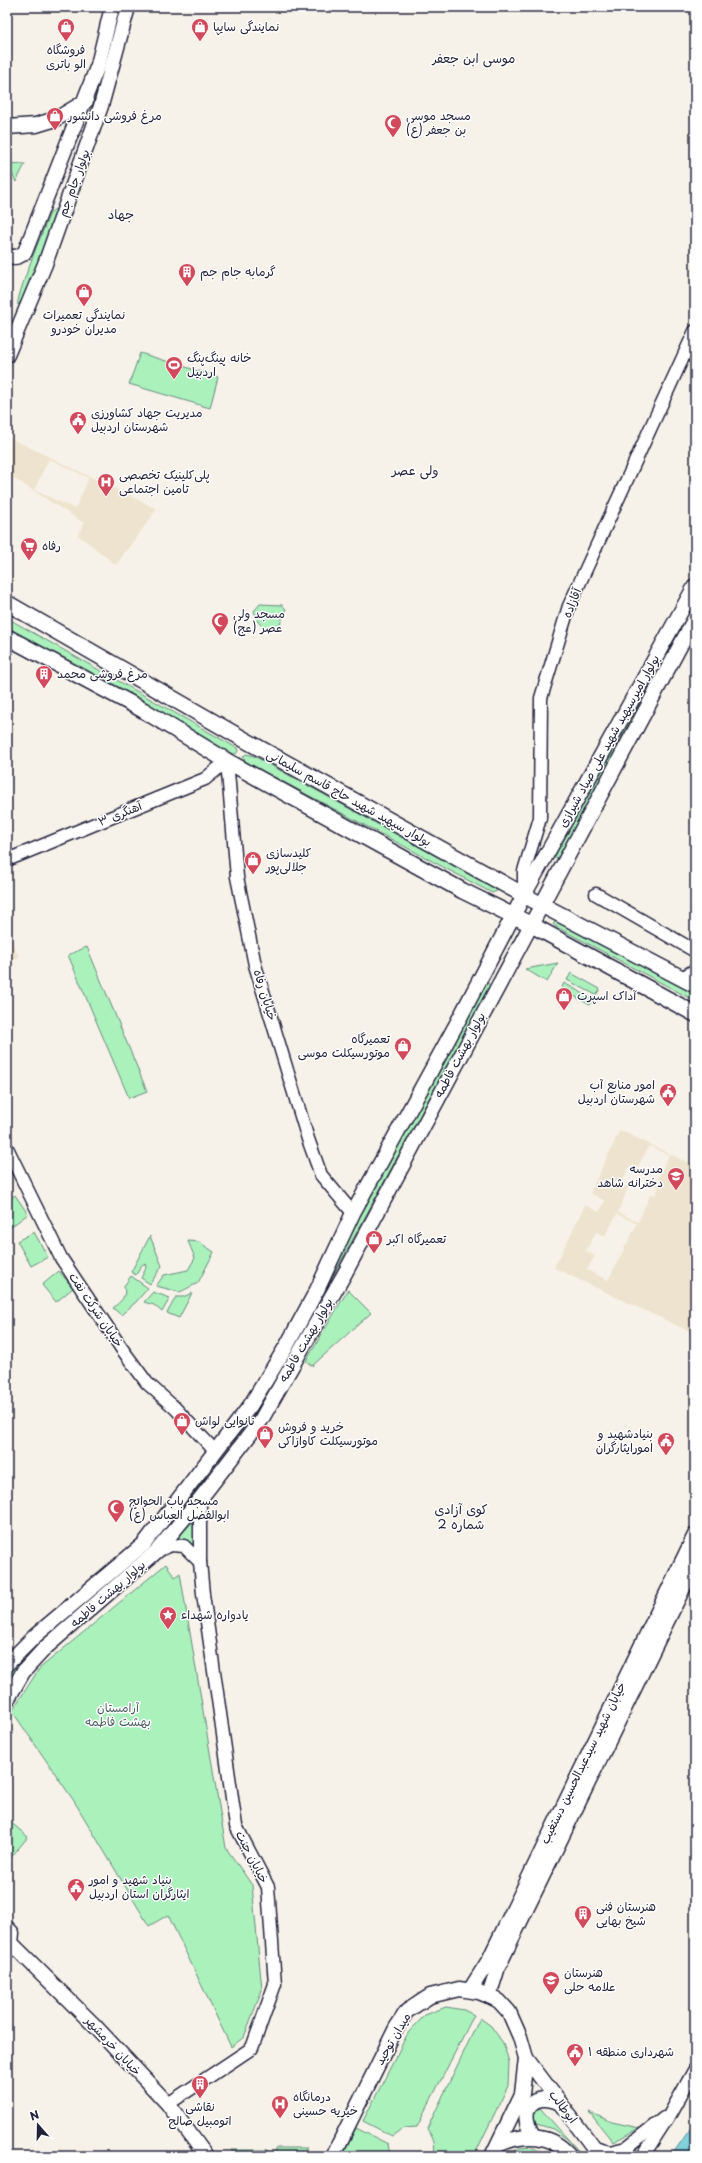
<svg xmlns="http://www.w3.org/2000/svg" width="702" height="2163" viewBox="0 0 702 2163" font-family="'Playpen Sans','Playpen Sans Arabic',sans-serif">
<style>
.built{fill:#eee3ce;fill-rule:evenodd}
.green{fill:#abf1bc;stroke:#668a7c}
.water{fill:#80d1da;stroke:#5a8b9a}
.lines{fill:none;stroke-linecap:round;stroke-linejoin:round}
.tertiary-casing{stroke:#22223b;stroke-width:15}
.secondary-casing{stroke:#22223b;stroke-width:17}
.primary-casing{stroke:#22223b;stroke-width:18}
.tertiary{stroke:#fff;stroke-width:12}
.secondary{stroke:#fff;stroke-width:14}
.primary{stroke:#fff;stroke-width:15}
.labels{text-anchor:middle;stroke-width:3;stroke-linejoin:round;paint-order:stroke}
.poi-label{font-size:12px;fill:#22223b;stroke:#fff;text-anchor:start}
.street-label{font-size:12px;fill:#22223b;stroke:#fff}
.park-label{font-size:12px;fill:#4b6062;stroke:#fff}
.neighbourhood-label{font-size:13px;fill:#22223b;stroke:#fff}
</style>
<rect width="100%" height="100%" fill="#f7f2e9"/>
<filter id="ink" filterUnits="userSpaceOnUse"><feTurbulence type="fractalNoise" baseFrequency=".025" numOctaves="2"/><feDisplacementMap in="SourceGraphic" scale="8" xChannelSelector="R" yChannelSelector="G"/><feConvolveMatrix kernelMatrix="1 2 1 2 8 2 1 2 1" color-interpolation-filters="sRGB"/></filter>
<g filter="url(#ink)">
<g class="built">
<path d="M8,437L157,509L116,565L78,535L84,523L7,474ZM49,459L89,478L75,509L34,490Z"/>
<polygon points="7,930 19,957 7,961"/>
<path d="M620,1130L695,1166V1334L554,1268L585,1205L599,1212L605,1201L590,1193ZM649,1146L669,1155L655,1184L659,1187L655,1195L651,1193L638,1222L618,1212L628,1188L621,1184L630,1165L637,1168ZM617,1214L637,1224L608,1280L587,1270L595,1256L586,1251L596,1232L605,1236Z"/>
</g>
<g class="green">
<polygon points="7,163 25,164 16,182"/>
<path d="M55,209L57,210V220L23,299L18,305C15,298 45,226 50,213Z"/>
<polygon points="140,353 218,377 210,408 129,384"/>
<polygon points="695,599 695,610 576,828 559,857 554,858"/>
<polygon points="260,604 282,605 286,609 279,627 264,628 258,622 254,611"/>
<polygon points="7,618 237,748 238,751 236,754 230,753 103,683 7,627"/>
<polygon points="246,754 254,756 494,888 497,891 492,893 246,762 243,757"/>
<polygon points="556,921 695,993 695,1001 555,926 553,924"/>
<polygon points="87,947 147,1091 129,1098 68,955"/>
<polygon points="558,963 547,982 525,969"/>
<polygon points="571,973 600,989 596,995 567,980"/>
<path d="M488,983L490,986C422,1111 355,1237 286,1361C278,1375 247,1437 234,1441L253,1412L484,987Z"/>
<polygon points="564,983 593,999 590,1005 561,989"/>
<polygon points="15,1195 28,1214 8,1229 7,1201"/>
<polygon points="34,1232 48,1257 31,1266 17,1241"/>
<polygon points="150,1236 162,1266 150,1284 141,1278 146,1268 145,1263 141,1266 136,1275 131,1272"/>
<polygon points="188,1241 199,1242 214,1252 198,1283 180,1292 156,1286 164,1275 188,1270 195,1258"/>
<polygon points="59,1271 73,1288 56,1302 42,1285"/>
<path d="M131,1276L148,1288L136,1302L121,1315L113,1308C121,1301 127,1297 124,1286Z"/>
<polygon points="348,1290 371,1313 312,1366 306,1361"/>
<polygon points="153,1292 170,1298 162,1312 154,1305 144,1302"/>
<polygon points="192,1293 179,1318 167,1313 176,1297 183,1297"/>
<polygon points="205,1474 205,1479 161,1539 127,1569 125,1566"/>
<polygon points="193,1521 195,1548 185,1540 176,1540"/>
<polygon points="166,1564 175,1577 180,1573 226,1848 252,1885 262,1990 244,2037 231,2047 168,1915 149,1926 74,1801 12,1711 39,1669"/>
<polygon points="113,1577 116,1580 27,1657 15,1671 7,1686 7,1675 24,1652"/>
<polygon points="7,1819 28,1837 7,1862"/>
<polygon points="446,2007 464,2010 474,2015 417,2127 403,2128 392,2136 363,2121 408,2033 425,2015"/>
<path d="M480,2018L491,2026L503,2043L509,2062L508,2086L474,2156H438L434,2154C436,2144 433,2137 427,2129Z"/>
<polygon points="540,2108 583,2156 567,2139 553,2129 533,2123 531,2113 535,2109"/>
<polygon points="589,2112 612,2122 639,2128 613,2142"/>
<polygon points="356,2128 388,2144 390,2156 342,2156"/>
<polygon points="533,2147 549,2156 507,2156 520,2148"/>
<polygon points="275,2148 307,2148 301,2156 275,2156"/>
<polygon points="231,2150 267,2150 267,2156 236,2156"/>
</g>
<polygon class="water" points="695,2122 695,2156 671,2156"/>
<g class="lines">
<defs>
<g id="tertiary">
<polyline points="227,761 237,877 255,965 308,1139 321,1175 353,1213"/>
<polyline points="7,860 205,779 227,761"/>
<polyline points="596,894 695,951"/>
<polyline points="524,895 524,871 540,818 541,698 569,606 695,331"/>
<polyline points="682,978 695,970"/>
<polyline points="7,1148 61,1258 122,1349 147,1383 175,1408 215,1451"/>
<polyline points="157,1551 171,1545 184,1546 200,1562"/>
<polyline points="168,2104 252,2048 275,1984 268,1887 236,1826 203,1594 200,1562 200,1499"/>
<polyline points="594,2148 610,2152 626,2148 664,2118"/>
<polyline points="643,2156 670,2114 695,2069"/>
</g>
<g id="secondary">
<polyline points="7,127 36,125 56,119 86,101"/>
<path d="M7,255C14,259 19,257 25,252L98,65L112,7"/>
<polyline points="7,355 45,264 101,106 128,7"/>
<polyline points="7,1664 35,1636 144,1544 250,1406 286,1347 317,1290 353,1213 456,1025 524,895 695,586"/>
<polyline points="7,1700 23,1672 45,1648 157,1551 200,1499 261,1420 345,1273 695,618"/>
<polyline points="7,1928 12,1933 11,1943"/>
<polyline points="7,1943 11,1943 94,2025 168,2104 206,2156"/>
<polyline points="470,1990 489,1960 695,1535"/>
<polyline points="489,1996 498,1967 695,1564"/>
<polyline points="526,2058 600,2156"/>
<path d="M533,2136C517,2111 532,2090 560,2103"/>
<path d="M498,2145C523,2133 551,2133 570,2156"/>
<polyline points="333,2156 396,2028 407,2011 430,1996 459,1989 479,1992 489,1996 499,2001 509,2012 520,2037 526,2058 522,2094 492,2156"/>
</g>
<g id="primary">
<polyline points="7,603 245,740 540,904 695,985"/>
<polyline points="7,637 143,710 227,761 463,891 530,924 695,1014"/>
</g>
</defs>
<use href="#tertiary" class="tertiary-casing"/>
<use href="#secondary" class="secondary-casing"/>
<use href="#primary" class="primary-casing"/>
<use href="#tertiary" class="tertiary"/>
<use href="#secondary" class="secondary"/>
<use href="#primary" class="primary"/>
</g>
</g>
<defs>
<symbol id="shop-pin" viewBox="-11 -11 22 30"><path d="M0 17L-7.5 6A9.5 9.5 0 1 1 7.5 6Z" fill="#d1495b" stroke="#fff"/><path d="M-5-2.5h2.3a2.7 3.5 0 0 1 5.4 0H5L5.5 6h-11ZM-1.5-2.5h3a1.5 2.3 0 0 0-3 0Z" fill="#fff"/></symbol>
<symbol id="mosque-pin" viewBox="-11 -11 22 30"><path d="M0 17L-7.5 6A9.5 9.5 0 1 1 7.5 6Z" fill="#d1495b" stroke="#fff"/><path d="M3.5-4.9A6 6 0 1 0 3.5 4.9A5 5 0 1 1 3.5-4.9Z" fill="#fff"/></symbol>
<symbol id="building-pin" viewBox="-11 -11 22 30"><path d="M0 17L-7.5 6A9.5 9.5 0 1 1 7.5 6Z" fill="#d1495b" stroke="#fff"/><path d="M-4-6H4V6H1V3H-1V6H-4ZM-2.5-4.3h1.7v1.8h-1.7ZM.8-4.3h1.7v1.8H.8ZM-2.5-1h1.7V.8h-1.7ZM.8-1h1.7V.8H.8Z" fill="#fff"/></symbol>
<symbol id="stadium-pin" viewBox="-11 -11 22 30"><path d="M0 17L-7.5 6A9.5 9.5 0 1 1 7.5 6Z" fill="#d1495b" stroke="#fff"/><path d="M0-5a6.5 5 0 1 0 0 10a6.5 5 0 1 0 0-10ZM-3.5-1.8h7v3.6h-7Z" fill="#fff"/></symbol>
<symbol id="civic-pin" viewBox="-11 -11 22 30"><path d="M0 17L-7.5 6A9.5 9.5 0 1 1 7.5 6Z" fill="#d1495b" stroke="#fff"/><path d="M-.6-6.5H3V-4.5H.6V-3L4-1V1h2V6H-6V1h2V-1L-.6-3ZM-1.2 2.5V6h2.4V2.5Z" fill="#fff"/></symbol>
<symbol id="hospital-pin" viewBox="-11 -11 22 30"><path d="M0 17L-7.5 6A9.5 9.5 0 1 1 7.5 6Z" fill="#d1495b" stroke="#fff"/><path d="M-5-5h3v3.5h4V-5h3V5h-3V1.5h-4V5h-3Z" fill="#fff"/></symbol>
<symbol id="supermarket-pin" viewBox="-11 -11 22 30"><path d="M0 17L-7.5 6A9.5 9.5 0 1 1 7.5 6Z" fill="#d1495b" stroke="#fff"/><path d="M-6-5.5h2.5l.6 2H6L4.5 2H-2.5L-4.4-4H-6ZM-1.5 3.2a1.3 1.3 0 1 0 .1 0ZM3 3.2a1.3 1.3 0 1 0 .1 0Z" fill="#fff"/></symbol>
<symbol id="school-pin" viewBox="-11 -11 22 30"><path d="M0 17L-7.5 6A9.5 9.5 0 1 1 7.5 6Z" fill="#d1495b" stroke="#fff"/><path d="M0-5L7-2L0 1L-7-2ZM-4 1L0 2.5L4 1V4Q0 6-4 4Z" fill="#fff"/></symbol>
<symbol id="sight-pin" viewBox="-11 -11 22 30"><path d="M0 17L-7.5 6A9.5 9.5 0 1 1 7.5 6Z" fill="#d1495b" stroke="#fff"/><path d="M0-6L1.8-2.2L6-1.7L2.9 1.2L3.7 5.4L0 3.3L-3.7 5.4L-2.9 1.2L-6-1.7L-1.8-2.2Z" fill="#fff"/></symbol>
</defs>
<g fill-rule="evenodd">
<use href="#shop-pin" x="56" y="17" width="20" height="27"/>
<use href="#shop-pin" x="190" y="17" width="20" height="27"/>
<use href="#shop-pin" x="45" y="106" width="20" height="27"/>
<use href="#mosque-pin" x="383" y="113" width="20" height="27"/>
<use href="#building-pin" x="177" y="262" width="20" height="27"/>
<use href="#shop-pin" x="74" y="282" width="20" height="27"/>
<use href="#stadium-pin" x="164" y="355" width="20" height="27"/>
<use href="#civic-pin" x="68" y="410" width="20" height="27"/>
<use href="#hospital-pin" x="96" y="472" width="20" height="27"/>
<use href="#supermarket-pin" x="19" y="536" width="20" height="27"/>
<use href="#mosque-pin" x="210" y="611" width="20" height="27"/>
<use href="#building-pin" x="34" y="664" width="20" height="27"/>
<use href="#shop-pin" x="243" y="850" width="20" height="27"/>
<use href="#shop-pin" x="554" y="986" width="20" height="27"/>
<use href="#shop-pin" x="393" y="1036" width="20" height="27"/>
<use href="#civic-pin" x="658" y="1082" width="20" height="27"/>
<use href="#school-pin" x="666" y="1166" width="20" height="27"/>
<use href="#shop-pin" x="364" y="1229" width="20" height="27"/>
<use href="#shop-pin" x="172" y="1411" width="20" height="27"/>
<use href="#shop-pin" x="255" y="1424" width="20" height="27"/>
<use href="#civic-pin" x="656" y="1431" width="20" height="27"/>
<use href="#mosque-pin" x="106" y="1498" width="20" height="27"/>
<use href="#sight-pin" x="158" y="1605" width="20" height="27"/>
<use href="#civic-pin" x="66" y="1877" width="20" height="27"/>
<use href="#building-pin" x="573" y="1904" width="20" height="27"/>
<use href="#school-pin" x="541" y="1970" width="20" height="27"/>
<use href="#civic-pin" x="565" y="2042" width="20" height="27"/>
<use href="#building-pin" x="190" y="2074" width="20" height="27"/>
<use href="#hospital-pin" x="270" y="2094" width="20" height="27"/>
</g>
<g class="labels">
<g class="poi-label">
<text x="213" y="31">نمایندگی سایپا</text>
<text x="66" y="54" text-anchor="middle">فروشگاه<tspan x="66" dy="14">الو باتری</tspan></text>
<text x="68" y="120">مرغ فروشی دانشور</text>
<text x="406" y="120">مسجد موسی<tspan x="406" dy="14">بن جعفر (ع)</tspan></text>
<text x="200" y="276">گرمابه جام جم</text>
<text x="84" y="319" text-anchor="middle">نمایندگی تعمیرات<tspan x="84" dy="14">مدیران خودرو</tspan></text>
<text x="187" y="362">خانه پینگ‌پنگ<tspan x="187" dy="14">اردبیل</tspan></text>
<text x="91" y="417">مدیریت جهاد کشاورزی<tspan x="91" dy="14">شهرستان اردبیل</tspan></text>
<text x="119" y="479">پلی‌کلینیک تخصصی<tspan x="119" dy="14">تامین اجتماعی</tspan></text>
<text x="42" y="550">رفاه</text>
<text x="233" y="618">مسجد ولی<tspan x="233" dy="14">عصر (عج)</tspan></text>
<text x="57" y="678">مرغ فروشی محمد</text>
<text x="266" y="857">کلیدسازی<tspan x="266" dy="14">جلالی‌پور</tspan></text>
<text x="577" y="1000">آداک اسپرت</text>
<text x="390" y="1043" text-anchor="end">تعمیرگاه<tspan x="390" dy="14">موتورسیکلت موسی</tspan></text>
<text x="655" y="1089" text-anchor="end">امور منابع آب<tspan x="655" dy="14">شهرستان اردبیل</tspan></text>
<text x="663" y="1173" text-anchor="end">مدرسه<tspan x="663" dy="14">دخترانه شاهد</tspan></text>
<text x="387" y="1243">تعمیرگاه اکبر</text>
<text x="195" y="1425">نانوایی لواش</text>
<text x="278" y="1431">خرید و فروش<tspan x="278" dy="14">موتورسیکلت کاوازاکی</tspan></text>
<text x="653" y="1438" text-anchor="end">بنیادشهید و<tspan x="653" dy="14">امورایثارگران</tspan></text>
<text x="129" y="1505">مسجد باب الحوائج<tspan x="129" dy="14">ابوالفضل العباس (ع)</tspan></text>
<text x="181" y="1619">یادواره شهداء</text>
<text x="89" y="1884">بنیاد شهید و امور<tspan x="89" dy="14">ایثارگران استان اردبیل</tspan></text>
<text x="596" y="1911">هنرستان فنی<tspan x="596" dy="14">شیخ بهایی</tspan></text>
<text x="564" y="1977">هنرستان<tspan x="564" dy="14">علامه حلی</tspan></text>
<text x="588" y="2056">شهرداری منطقه ۱</text>
<text x="293" y="2101">درمانگاه<tspan x="293" dy="14">خیریه حسینی</tspan></text>
<text x="200" y="2111" text-anchor="middle">نقاشی<tspan x="200" dy="14">اتومبیل صالح</tspan></text>
</g>
<g class="street-label">
<text transform="translate(74 183) rotate(-70)" y="4">بولوار جام جم</text>
<text transform="translate(572 603) rotate(-68)" y="4">آقازاده</text>
<text transform="translate(609 741) rotate(-61)" y="4">بولوار امیرسپهبد شهید علی صیاد شیرازی</text>
<text transform="translate(349 798) rotate(29)" y="4">بولوار سپهبد شهید حاج قاسم سلیمانی</text>
<text transform="translate(120 814) rotate(-22)" y="4">آهنگری ۳</text>
<text transform="translate(265 995) rotate(73)" y="4">خیابان رفاه</text>
<text transform="translate(460 1055) rotate(-62)" y="4">بولوار بهشت فاطمه</text>
<text transform="translate(96 1310) rotate(56)" y="4">خیابان شرکت نفت</text>
<text transform="translate(306 1340) rotate(-60)" y="4">بولوار بهشت فاطمه</text>
<text transform="translate(108 1594) rotate(-41)" y="4">بولوار بهشت فاطمه</text>
<text transform="translate(583 1763) rotate(-64)" y="4">خیابان شهید سیدعبدالحسین دستغیب</text>
<text transform="translate(252 1857) rotate(63)" y="4">خیابان جنت</text>
<text transform="translate(393 2039) rotate(-60)" y="4">میدان توحید</text>
<text transform="translate(113 2046) rotate(47)" y="4">خیابان خرمشهر</text>
<text transform="translate(563 2107) rotate(53)" y="4">ابوطالب</text>
</g>
<g class="park-label">
<text x="118" y="1712">آرامستان<tspan x="118" dy="14">بهشت فاطمه</tspan></text>
</g>
<g class="neighbourhood-label">
<text x="474" y="63">موسی ابن جعفر</text>
<text x="121" y="219">جهاد</text>
<text x="415" y="475">ولی عصر</text>
<text x="461" y="1514">کوی آزادی<tspan x="461" dy="15">شماره 2</tspan></text>
</g>
</g>
<rect width="702" height="2163" fill="none" stroke="#fff" stroke-width="24"/>
<rect x="12" y="12" width="678" height="2139" fill="none" stroke="#22223b" stroke-width="1.5" filter="url(#ink)"/>
<g transform="translate(38 2125) rotate(340)" stroke="#ffffff" stroke-width="3" paint-order="stroke">
<path d="M0-3L7 15L0 10L-7 15Z" fill="#22223b"/>
<text y="-6" font-size="11" font-weight="bold" text-anchor="middle" fill="#22223b">N</text>
</g>
</svg>
